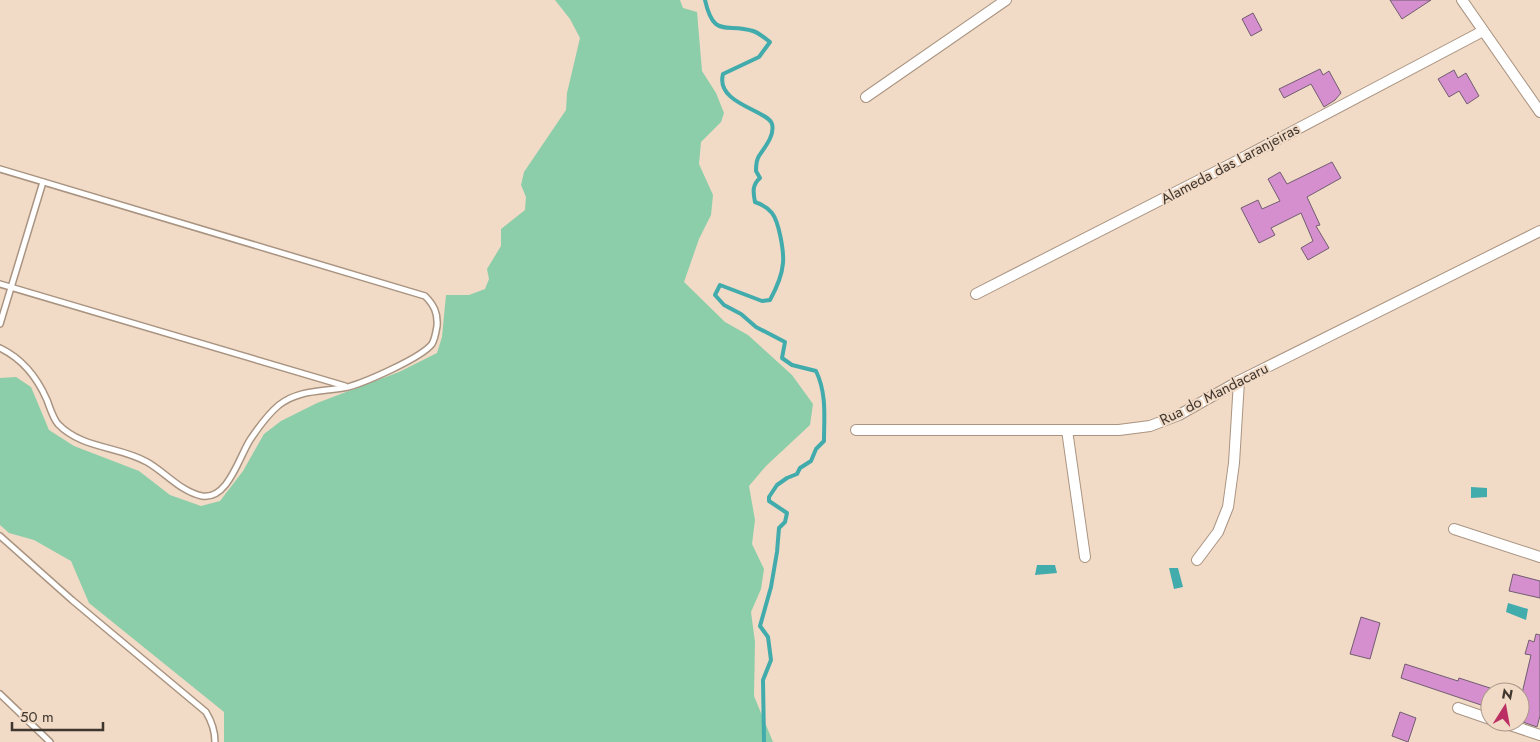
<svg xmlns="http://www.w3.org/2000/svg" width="1540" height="742" viewBox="0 0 1540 742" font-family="Jost,sans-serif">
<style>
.green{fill:#8ccea9}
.water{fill:#42acad}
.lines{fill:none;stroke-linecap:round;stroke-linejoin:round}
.stream{stroke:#42acad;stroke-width:4}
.building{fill:#d58fcf;stroke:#715d6f}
.service-casing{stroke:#a99481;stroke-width:8}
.minor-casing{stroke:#a99481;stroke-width:12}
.service{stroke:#fff;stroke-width:5}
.minor{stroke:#fff;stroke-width:10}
.labels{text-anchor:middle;stroke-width:4;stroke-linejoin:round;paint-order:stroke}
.street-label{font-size:15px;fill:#3f362e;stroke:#f1dac6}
</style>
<rect width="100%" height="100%" fill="#f1dac6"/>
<polygon class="green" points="555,0 680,0 683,8 697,12 702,71 716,93 724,113 721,122 701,142 699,164 713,195 711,215 699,239 684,282 725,322 748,335 792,375 813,404 810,425 766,466 749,486 755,520 752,544 764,569 761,589 751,612 755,642 754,696 773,742 224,742 224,712 89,603 71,561 34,540 9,533 0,525 0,378 16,377 31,387 49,430 74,446 139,471 170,495 201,506 220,501 243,471 264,434 281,421 317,403 399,372 437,353 442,337 446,295 469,295 485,289 489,279 487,269 501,246 501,229 525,210 526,197 521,185 524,172 566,110 567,93 580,38 570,19"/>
<g class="water">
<polygon points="1471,487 1487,488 1487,497 1471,498"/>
<polygon points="1037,565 1055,565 1057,573 1035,575"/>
<polygon points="1169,568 1178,568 1183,587 1174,589"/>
<polygon points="1508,603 1528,609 1526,620 1506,612"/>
</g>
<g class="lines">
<path class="stream" d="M705,0C714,40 727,22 753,31C759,33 765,38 770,42L759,57L723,74C715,104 768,110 772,124C775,135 765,147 759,156C756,160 756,166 756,171L760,178C752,185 753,192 755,202C761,204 768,208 772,213C779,222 784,251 783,263C782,276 776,289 770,300L762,301L720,285L715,295L724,305L741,314L756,327L785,342L782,358L792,365L816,371C827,394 824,417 824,441L816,449L811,461L800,468L797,474L787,478L777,485L769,497V501L787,513L785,522L779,528L777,552L771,587L760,626L768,637L771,660L763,680L764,742"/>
</g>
<g class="building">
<polygon points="1390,0 1431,0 1402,19"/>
<polygon points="1253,13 1262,30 1251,36 1242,19"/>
<polygon points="1320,69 1323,75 1329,71 1341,93 1335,100 1324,107 1311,84 1284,98 1279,89"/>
<polygon points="1454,70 1458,78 1466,73 1479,96 1467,104 1459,91 1449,97 1438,79"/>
<polygon points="1332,162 1341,178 1307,197 1320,225 1316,226 1329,248 1308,260 1301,248 1313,241 1301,213 1271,228 1275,235 1259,243 1241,208 1258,200 1262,209 1280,201 1268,179 1280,172 1287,184"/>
<polygon points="1513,574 1540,581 1540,598 1509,591"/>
<polygon points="1361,617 1380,623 1370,659 1350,654"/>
<polygon points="1536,634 1540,635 1540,716 1537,727 1520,721 1520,702 1531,655 1525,654 1529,640 1534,642"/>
<polygon points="1405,664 1458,681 1459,678 1490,688 1490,708 1401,678"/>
<polygon points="1400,712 1416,718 1408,742 1392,736"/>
</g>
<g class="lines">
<defs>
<g id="service">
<path d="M0,169L425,296C434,305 438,313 437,326C436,332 435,339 432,344C421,358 366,382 348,387C325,392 299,389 279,405C268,414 258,428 250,440C239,457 228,500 202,496C181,492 165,472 147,462C119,446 82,449 58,424C53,418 50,408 47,400C37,377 23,359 0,348"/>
<polyline points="0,284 345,386"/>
<polyline points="0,324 43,182"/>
<path d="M0,536L72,600L206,712C212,722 215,730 215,742"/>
<polyline points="0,694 50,742"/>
</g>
<g id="minor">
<polyline points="1462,0 1540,112"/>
<polyline points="866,97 1006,0"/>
<polyline points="976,294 1231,164 1483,31"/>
<polyline points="856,430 1119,430 1150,426 1179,415 1239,381 1540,231"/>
<polyline points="1067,430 1085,557"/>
<polyline points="1454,529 1540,557"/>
<polyline points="1197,560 1218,532 1228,507 1234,463 1239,381"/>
<polyline points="1458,708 1490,719"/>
<polyline points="1501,722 1540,735"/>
</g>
</defs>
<use href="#service" class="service-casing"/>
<use href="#minor" class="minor-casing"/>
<use href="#service" class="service"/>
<use href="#minor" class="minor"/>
</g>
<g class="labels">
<g class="street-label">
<text transform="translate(1230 164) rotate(-28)" y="5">Alameda das Laranjeiras</text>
<text transform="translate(1214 394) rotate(-27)" y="5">Rua do Mandacaru</text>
</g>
</g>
<g transform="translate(1505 707) rotate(11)"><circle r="24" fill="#f1dac6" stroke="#aa9889"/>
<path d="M0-4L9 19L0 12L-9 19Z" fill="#bb2f64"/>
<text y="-8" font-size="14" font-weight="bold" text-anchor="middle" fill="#3f362e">N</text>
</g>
<path d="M12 722v8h91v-8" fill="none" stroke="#3f362e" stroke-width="2.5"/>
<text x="20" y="722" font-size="15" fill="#3f362e" stroke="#f1dac6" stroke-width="4" paint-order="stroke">50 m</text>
</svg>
